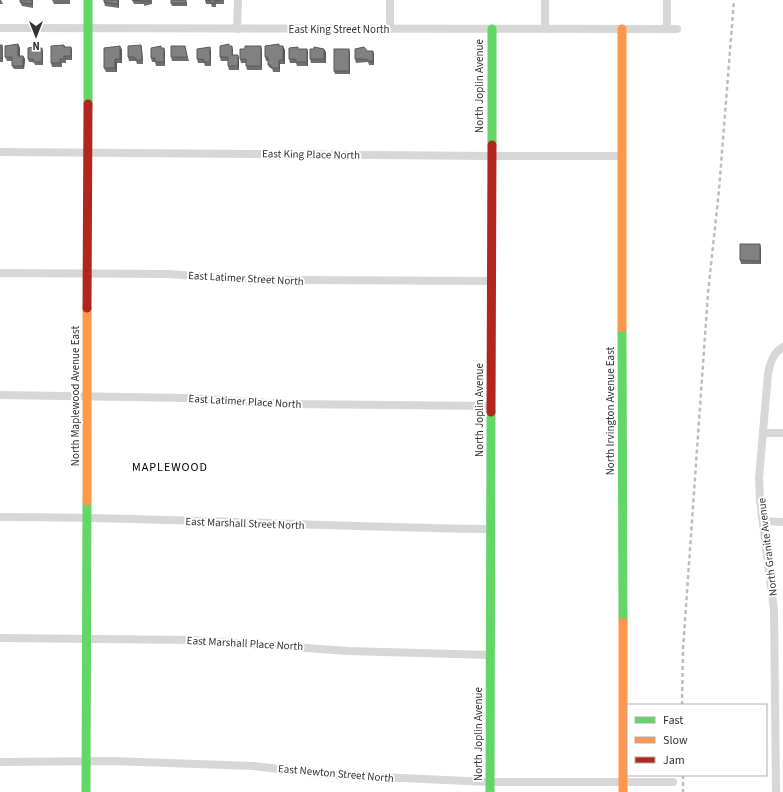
<svg xmlns="http://www.w3.org/2000/svg" width="783" height="792" viewBox="0 0 783 792" font-family="'Source Sans 3',sans-serif">
<style>
.lines{fill:none;stroke-linecap:round;stroke-linejoin:round}
.street{stroke:#d7d7d7;stroke-width:8}
.fast{stroke:#63d668;stroke-width:9}
.slow{stroke:#ff974d;stroke-width:9}
.jam{stroke:#b3261e;stroke-width:9}
.rail{stroke:#bebebe;stroke-width:2.5;stroke-dasharray:4 3;stroke-linecap:butt}
.wall{fill:#6f6f6f}
.shaded-wall{fill:#5a5a5a}
.building{fill:#818181;stroke:#5a5a5a}
.labels{text-anchor:middle;stroke-width:4;stroke-linejoin:round;paint-order:stroke}
.street-label{font-size:11px;fill:#333;stroke:#fff}
.neighbourhood-label{font-size:12px;letter-spacing:1px;fill:#000;stroke:#fff}
</style>
<rect width="100%" height="100%" fill="#fff"/>
<g class="lines">
<g class="street">
<polyline points="545,0 545,29"/>
<polyline points="667,0 667,29"/>
<polyline points="0,28 677,29"/>
<polyline points="237,29 238,0"/>
<polyline points="390,29 390,0"/>
<polyline points="0,152 491,156 621,156"/>
<polyline points="0,273 169,274 237,279 303,280 492,281"/>
<polyline points="0,395 188,398 288,404 491,406"/>
<polyline points="764,433 783,433"/>
<path d="M0,517C164,517 327,527 491,529"/>
<polyline points="763,521 783,522"/>
<polyline points="0,638 193,640 348,651 490,655"/>
<polyline points="0,762 112,761 253,766 333,775 490,782 673,782"/>
<path d="M776,792L774,610L760,501L759,478L768,374C770,363 773,353 783,347"/>
</g>
<g class="fast">
<polyline points="88,104 88,0"/>
<polyline points="492,145 492,29"/>
<polyline points="622,328 623,622"/>
<polyline points="86,792 87,501"/>
<polyline points="490,792 491,412"/>
</g>
<g class="slow">
<polyline points="622,29 622,328"/>
<polyline points="87,501 87,308"/>
<polyline points="623,622 623,792"/>
</g>
<g class="jam">
<polyline points="87,308 88,104"/>
<polyline points="491,412 492,145"/>
</g>
<g class="rail">
<polyline points="682,705 683,649 708,293 719,190 734,0"/>
<polyline points="683,775 683,792"/>
</g>
</g>
<g class="wall">
<polygon points="0,0 1,0 3,4 0,4"/>
<polygon points="33,0 33,8 22,6 20,2"/>
<polygon points="52,0 70,0 70,4 54,4"/>
<polygon points="119,0 119,8 105,6 104,2"/>
<polygon points="132,0 152,0 152,4 144,6 144,4 134,4"/>
<polygon points="205,0 224,0 224,4 216,4 216,7 212,7 211,4 206,4"/>
<polygon points="187,2 187,6 172,6 171,3"/>
<polygon points="18,44 20,48 20,56 23,56 25,59 24,69 14,69 12,66 12,61 7,61 5,57"/>
<polygon points="0,45 2,45 3,49 3,62 0,62"/>
<polygon points="64,45 65,47 71,47 72,50 72,60 66,60 66,63 62,63 62,67 52,67 51,63"/>
<polygon points="141,45 142,49 143,64 137,64 136,61 129,61 128,57"/>
<polygon points="39,46 39,48 42,48 43,52 43,65 35,65 34,62 29,62 28,59"/>
<polygon points="120,46 122,50 122,63 117,63 117,72 106,72 104,68"/>
<polygon points="185,46 189,61 172,61 171,57"/>
<polygon points="230,46 233,50 233,55 238,55 239,59 239,70 229,70 228,66 228,61 221,61 220,57"/>
<polygon points="279,46 285,50 285,64 280,64 280,72 273,72 272,68 270,68 268,65 268,61 266,61 265,57"/>
<polygon points="161,48 164,48 165,52 165,66 156,66 155,62 152,62 151,58"/>
<polygon points="299,49 307,49 308,53 308,66 297,66 296,63 290,63 289,59"/>
<polygon points="349,49 350,53 350,74 335,74 334,71"/>
<polygon points="262,50 262,70 247,70 246,66 246,63 241,63 240,59"/>
<polygon points="211,51 211,66 205,66 204,63 198,63 197,59"/>
<polygon points="367,51 374,54 374,65 369,65 368,62 356,63 355,59"/>
<polygon points="326,52 326,63 311,63 310,59"/>
<polygon points="761,248 761,264 741,264 740,260"/>
</g>
<g class="shaded-wall">
<polygon points="32,0 33,0 33,8 32,4"/>
<polygon points="118,0 119,0 119,8 118,4"/>
<polygon points="18,44 20,48 20,59 18,56"/>
<polygon points="2,45 3,49 3,62 2,58"/>
<polygon points="141,45 142,49 143,64 142,60"/>
<polygon points="120,46 122,50 122,63 120,59"/>
<polygon points="232,46 233,50 233,59 232,55"/>
<polygon points="261,46 262,50 262,70 261,66"/>
<polygon points="283,46 285,50 285,64 283,60"/>
<polygon points="71,47 72,50 72,60 71,56"/>
<polygon points="210,47 211,51 211,66 210,62"/>
<polygon points="42,48 43,52 43,65 42,62"/>
<polygon points="164,48 165,52 165,66 164,62"/>
<polygon points="307,49 308,53 308,66 307,62"/>
<polygon points="324,49 326,52 326,63 324,59"/>
<polygon points="349,49 350,53 350,74 349,71"/>
<polygon points="373,51 374,54 374,65 373,61"/>
<polygon points="238,55 239,59 239,70 238,66"/>
<polygon points="23,56 25,59 24,69 23,66"/>
<polygon points="115,59 117,63 117,72 115,68"/>
<polygon points="279,60 280,64 280,72 279,68"/>
<polygon points="760,244 761,248 761,264 760,261"/>
</g>
<g class="building">
<polygon points="20,0 32,0 32,4 20,2"/>
<polygon points="104,0 118,0 118,4 104,2"/>
<polygon points="132,0 150,0 150,1 143,2 143,1"/>
<rect x="171" y="0" width="15" height="3"/>
<polygon points="205,0 222,0 215,0 215,3 210,3 210,0"/>
<polygon points="18,44 18,56 23,56 23,66 12,66 12,57 5,57 5,46"/>
<polygon points="229,44 229,46 232,46 232,55 238,55 238,66 228,66 228,57 220,57 220,46"/>
<polygon points="279,44 279,46 283,46 283,60 279,60 279,68 271,68 271,65 268,65 268,57 265,57 265,46"/>
<rect x="0" y="45" width="2" height="13"/>
<polygon points="64,45 64,47 71,47 71,56 64,56 64,59 60,59 60,63 51,63 51,46"/>
<polygon points="141,45 142,60 135,60 135,57 128,57 128,46"/>
<polygon points="39,46 39,48 42,48 42,62 33,62 33,59 28,59 28,48"/>
<polygon points="120,46 120,59 115,59 115,68 104,68 104,48"/>
<polygon points="161,46 161,48 164,48 164,62 155,62 155,58 151,58 151,48"/>
<polygon points="171,46 185,46 187,57 171,57"/>
<polygon points="245,46 261,46 261,66 246,66 246,59 240,59 240,49 245,49"/>
<polygon points="210,47 210,62 204,62 204,59 197,59 197,49"/>
<polygon points="298,47 298,49 307,49 307,62 296,62 296,59 289,59 289,48"/>
<polygon points="314,47 324,49 324,59 310,59 310,49 314,49"/>
<polygon points="364,47 367,51 373,51 373,61 367,61 367,59 355,59 355,49"/>
<rect x="334" y="49" width="15" height="22"/>
<polygon points="740,244 760,244 760,261 740,260"/>
</g>
<g class="labels">
<g class="street-label">
<text x="339" y="33">East King Street North</text>
<text transform="translate(479 86) rotate(-90)" y="4">North Joplin Avenue</text>
<text transform="translate(311 154) rotate(1)" y="4">East King Place North</text>
<text transform="translate(246 278) rotate(3)" y="4">East Latimer Street North</text>
<text transform="translate(75 396) rotate(-90)" y="4">North Maplewood Avenue East</text>
<text transform="translate(245 401) rotate(3)" y="4">East Latimer Place North</text>
<text transform="translate(479 410) rotate(-90)" y="4">North Joplin Avenue</text>
<text transform="translate(610 411) rotate(-90)" y="4">North Irvington Avenue East</text>
<text transform="translate(245 523) rotate(2)" y="4">East Marshall Street North</text>
<text transform="translate(767 547) rotate(-97)" y="4">North Granite Avenue</text>
<text transform="translate(245 643) rotate(3)" y="4">East Marshall Place North</text>
<text transform="translate(478 734) rotate(-90)" y="4">North Joplin Avenue</text>
<text transform="translate(336 773) rotate(5)" y="4">East Newton Street North</text>
</g>
<g class="neighbourhood-label">
<text x="170" y="471">MAPLEWOOD</text>
</g>
</g>
<rect x="627" y="704" width="140" height="72" fill="#ffffff" stroke="#adadad"/>
<rect x="635" y="717" width="20" height="6" fill="#63d668" stroke="#adadad"/>
<text x="663" y="724" font-size="12" fill="#333333">Fast</text>
<rect x="635" y="737" width="20" height="6" fill="#ff974d" stroke="#adadad"/>
<text x="663" y="744" font-size="12" fill="#333333">Slow</text>
<rect x="635" y="757" width="20" height="6" fill="#b3261e" stroke="#adadad"/>
<text x="663" y="764" font-size="12" fill="#333333">Jam</text>
<g transform="translate(36 36) rotate(180)" stroke="#ffffff" stroke-width="3" paint-order="stroke">
<path d="M0-3L7 15L0 10L-7 15Z" fill="#333333"/>
<text y="-6" font-size="11" font-weight="bold" text-anchor="middle" fill="#333333">N</text>
</g>
</svg>
